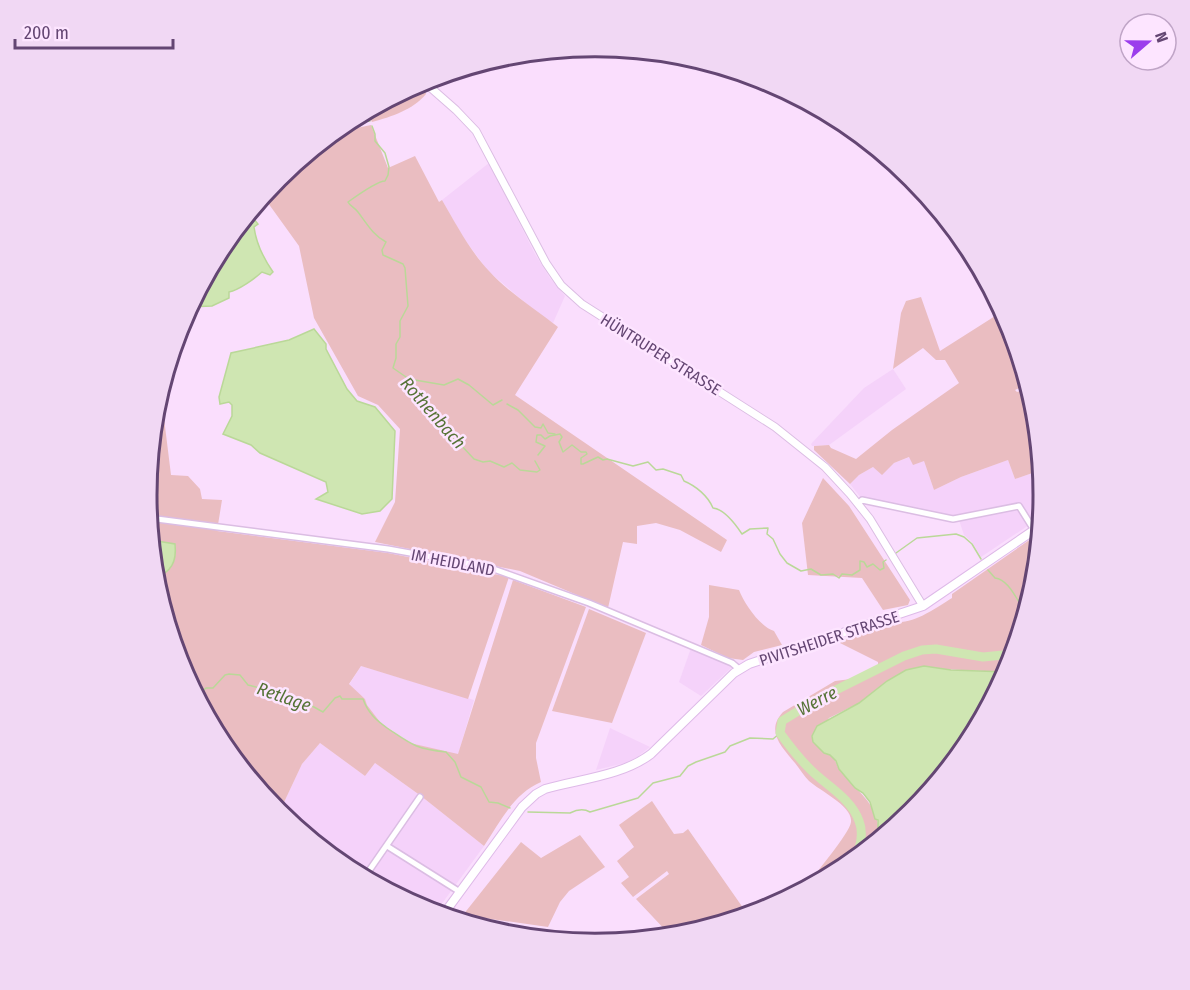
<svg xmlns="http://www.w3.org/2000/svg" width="1190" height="990" viewBox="0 0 1190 990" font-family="'Fira Sans Condensed',sans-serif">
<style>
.residential{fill:#f5d2fa}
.green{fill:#eabdc1}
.water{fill:#cfe6b2;stroke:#bad898;stroke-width:1.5}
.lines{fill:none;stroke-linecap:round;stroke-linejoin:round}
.stream{stroke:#bad898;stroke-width:1.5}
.river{stroke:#cfe6b2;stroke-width:9}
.minor-casing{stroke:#dbbde3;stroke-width:8}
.tertiary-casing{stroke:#dbbde3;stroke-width:9}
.secondary-casing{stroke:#debae8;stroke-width:10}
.minor{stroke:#fff;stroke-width:5}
.tertiary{stroke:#fff;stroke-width:7}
.secondary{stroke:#fff;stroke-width:8}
.labels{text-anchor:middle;stroke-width:5;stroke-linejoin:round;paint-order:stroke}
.street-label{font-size:16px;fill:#644673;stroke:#fde5ff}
.water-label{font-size:18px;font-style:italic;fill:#567337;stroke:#fde5ff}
.rim{fill:none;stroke:#644673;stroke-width:3}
</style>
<rect width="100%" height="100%" fill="#fadefd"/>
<g class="residential">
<polygon points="489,163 535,254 550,278 565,296 553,323 540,315 488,271 463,237 442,200"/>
<polygon points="893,369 906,389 829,445 812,446 811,444 864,388"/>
<polygon points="910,457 924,461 934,490 961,477 1008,460 1015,479 1041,470 1043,495 1041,517 981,557 972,542 964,535 958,517 861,498 850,484 859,475 873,467 882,474 894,463"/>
<polygon points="691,648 731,665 731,668 701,696 679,682"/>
<polygon points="361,666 474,700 458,755 410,743 380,722 367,705 365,699 349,685"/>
<polygon points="610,728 650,747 637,757 625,763 596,770"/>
<polygon points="320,743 365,776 375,763 421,796 484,846 435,913 423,909 346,868 279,813 302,764"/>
</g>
<g class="green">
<path d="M418,84L425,90L426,94C414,109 391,117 372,122L366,111Z"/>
<path d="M371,125L388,168L415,156L439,202L442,200C456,224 470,251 489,271C509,293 535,309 558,327L515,395L727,540L721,552L680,530L656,523L637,526V544L623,542L608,608L520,571L375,542L395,502L400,429L378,405L358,396L314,318L299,246L263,196L278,178L333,133Z"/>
<polygon points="921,297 940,351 1003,311 1009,324 1028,384 1015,390 1017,392 1029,388 1035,408 1041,470 1015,479 1008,460 961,477 934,490 924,461 913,465 909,457 894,463 882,475 873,467 859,475 850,484 814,450 814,446 829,445 831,448 856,459 892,430 959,383 945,360 936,360 923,348 893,369 901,313 906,301"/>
<path d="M158,398L162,402L171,475L188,476L200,489L202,499L222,500L217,531L388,553L509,577L468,699L361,666L349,684L365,699L367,705L380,722L399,736L410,743L458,754L513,580L586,607L536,743V758L541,782C513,794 500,822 484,846L421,796L375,763L365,776L320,743L302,764L279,813L222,744L181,666L155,582V579C171,570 177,563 174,544L151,540L147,495L148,478L155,471L158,443L153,430Z"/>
<polygon points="823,478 849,506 910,600 908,605 883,610 862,578 808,575 802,523"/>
<path d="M1035,536L1039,538L1035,583L1007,672L939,669L887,681L859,703L829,718L813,742C819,747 826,751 832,756C836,760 836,764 839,769C841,772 845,776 848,779C866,800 881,809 878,840L844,868L803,890C811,879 850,833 851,822C853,806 820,791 809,781C804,776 800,769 795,763C782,747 765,731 783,712L835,681L851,679L878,665V662L836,641L895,622C914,624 936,608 952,598V594Z"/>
<path d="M709,585L739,590C744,603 760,627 774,631L782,645L754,652L743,660L728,658L701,645L709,617Z"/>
<polygon points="589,609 646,633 612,723 552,711"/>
<polygon points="652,801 674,834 683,833 688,829 748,915 682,935 668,936 669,934 636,899 669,874 667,871 633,897 621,883 629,877 617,861 634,847 619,825"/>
<polygon points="580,835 605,867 569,891 560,902 548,927 463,915 521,842 541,858"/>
</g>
<g class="water">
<path d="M249,213L258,224L254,227C256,242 264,259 273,272L270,275L262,272C254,279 239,290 229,292V298L212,306L189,307L222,246Z"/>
<polygon points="314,329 326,344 326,349 347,389 357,401 375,407 395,431 392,499 380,511 362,514 316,499 328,492 326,482 260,453 251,445 223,434 232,416 232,405 229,402 220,404 219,397 231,353 289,340"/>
<path d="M151,540L175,544C177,563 171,571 155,579Z"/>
<polygon points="924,666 951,670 1007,672 968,744 912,812 878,840 878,820 875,819 870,802 863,793 855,788 839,769 836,761 830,755 824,753 813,742 812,736 817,726 859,703 887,681 906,670"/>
</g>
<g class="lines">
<g class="stream">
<polyline points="344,123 370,121"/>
<path d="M372,126L375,134V141L385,153L389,167L388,175L385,181C378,181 355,197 348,202C350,206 355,208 358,212C367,224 373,235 386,242L382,250L383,255L403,264L405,268L408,306L400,321V337L396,344V358L393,368L406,377L415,387L425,403L434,409L446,433L460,444L474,459L483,462L490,461L504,467L512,463L520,470L537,472L540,470L535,461"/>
<polyline points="409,379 444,385 458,379 469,385 493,405 502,400"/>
<polyline points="507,404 518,410 535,427 541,428 543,424 548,433 555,434"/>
<path d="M538,455L545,446L536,442L537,435H541L545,439L550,436L560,434L562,437L559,442L563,452L572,445L581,452H586L587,454L581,458V464H583L598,457L603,460L607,459L633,466L648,462L656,470L663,469L681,475L684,481C696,486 708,496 713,508C724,509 736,525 742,534L750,529L768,528L767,534L773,539L780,554L787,563L801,571L811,569L821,575L833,574L839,578L842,574L852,575L860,570V561L864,562L867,567L873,564L880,570L884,568L883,562L886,560"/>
<polyline points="896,553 917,538 956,534 964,537 972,544 981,559"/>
<path d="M988,570L995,578C1010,580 1017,602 1026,612"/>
<path d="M197,696L206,688H213L225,675L229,674L240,675L248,685L280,693L285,699L303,701L323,712L335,698L340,696L342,699H363C368,713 376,720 387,728C411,744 415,749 446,752L455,762L461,777L481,787L489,802L498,803L510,808"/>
<path d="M528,812L570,813C576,810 583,808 590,812L638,798L653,783L680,776L688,766L696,762L725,752L730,746L750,738L773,739L780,733"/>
</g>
<path class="river" d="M856,858C860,846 864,833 859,821C851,797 823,784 807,766C797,756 788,744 780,733L782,721L816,700L904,656L922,650L936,649L983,657L1013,654"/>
<defs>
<g id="minor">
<polyline points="858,504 862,500 953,519 1019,506 1034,530"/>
<polyline points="149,518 388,549 488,567 589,603 732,663 739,669"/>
<polyline points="387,846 460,892"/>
<polyline points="364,878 420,797"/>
</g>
<polyline id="tertiary" points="423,81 456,110 476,131 546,263 561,285 582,304 775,427 825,467 850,494 870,519 923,606"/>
<path id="secondary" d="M443,915L522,807L536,794L545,789C580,779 622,776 651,754L734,673L749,664L923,606L1040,526"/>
</defs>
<use href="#minor" class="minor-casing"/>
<use href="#tertiary" class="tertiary-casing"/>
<use href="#secondary" class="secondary-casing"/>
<use href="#minor" class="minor"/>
<use href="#tertiary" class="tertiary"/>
<use href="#secondary" class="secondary"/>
</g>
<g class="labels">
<g class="street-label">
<text transform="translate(661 354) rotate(32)" y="6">HÜNTRUPER STRASSE</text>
<text transform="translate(453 562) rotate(11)" y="6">IM HEIDLAND</text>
<text transform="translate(829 638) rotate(-18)" y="6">PIVITSHEIDER STRASSE</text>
</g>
<g class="water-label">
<text transform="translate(433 413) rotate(49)" y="6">Rothenbach</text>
<text transform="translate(284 697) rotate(19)" y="6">Retlage</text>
<text transform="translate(817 701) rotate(-28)" y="6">Werre</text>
</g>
</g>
<path d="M0 0H1190V990H0ZM157 495a438 438 0 1 1 876 0a438 438 0 1 1-876 0Z" fill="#f1d8f4" fill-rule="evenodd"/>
<path class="rim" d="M157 495a438 438 0 1 1 876 0a438 438 0 1 1-876 0Z"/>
<g transform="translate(1148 42) rotate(70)"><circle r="28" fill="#fde5ff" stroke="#c0a5c7" stroke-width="1.5"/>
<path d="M0-4.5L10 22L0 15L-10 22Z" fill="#9b3dec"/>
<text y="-9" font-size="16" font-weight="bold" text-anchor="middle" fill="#644673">N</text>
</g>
<path d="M15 39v9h158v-9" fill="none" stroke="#644673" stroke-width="3"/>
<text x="24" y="39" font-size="18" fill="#644673" stroke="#fde5ff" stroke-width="4.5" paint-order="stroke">200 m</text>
</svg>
